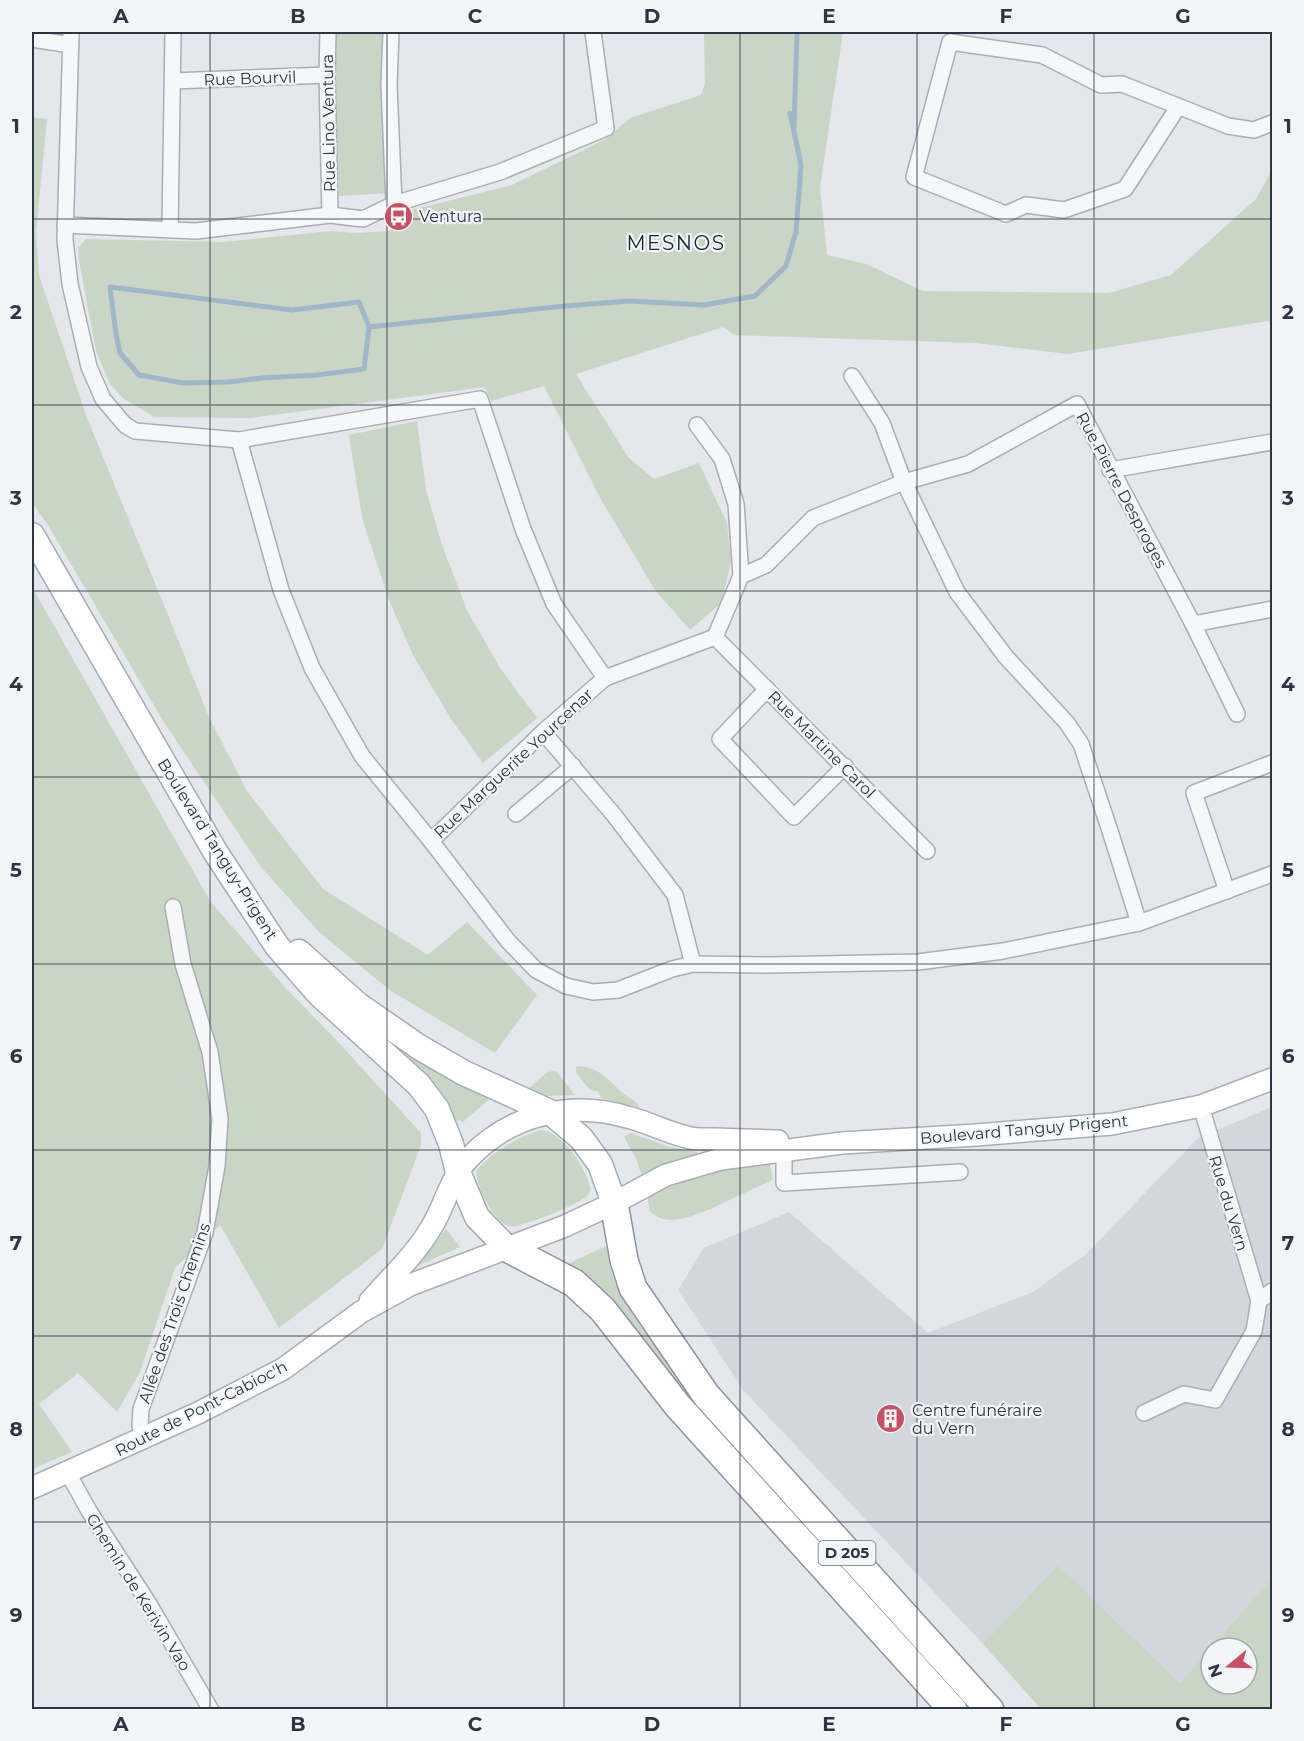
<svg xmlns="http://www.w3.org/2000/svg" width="1304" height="1741" viewBox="0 0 1304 1741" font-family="Montserrat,sans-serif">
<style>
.built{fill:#d2d6dd}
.green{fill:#c9d5c5;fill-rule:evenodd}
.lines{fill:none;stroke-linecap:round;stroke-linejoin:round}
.stream{stroke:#a0b6ca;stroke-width:5}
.street-casing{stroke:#a9aeb5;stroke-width:18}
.secondary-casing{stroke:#a9aeb5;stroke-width:24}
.primary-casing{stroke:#a3acb6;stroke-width:27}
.highway-casing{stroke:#8b95a1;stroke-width:30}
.street{stroke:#f6f7f9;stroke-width:15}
.secondary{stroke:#fff;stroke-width:21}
.primary{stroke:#fff;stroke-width:24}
.highway{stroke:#fff;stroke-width:27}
.grid{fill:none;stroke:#2c3543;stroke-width:1.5;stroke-opacity:0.55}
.labels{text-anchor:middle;stroke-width:4.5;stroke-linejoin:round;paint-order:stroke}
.shield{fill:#f3f6f8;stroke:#686f79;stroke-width:1.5}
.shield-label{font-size:15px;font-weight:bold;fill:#2c3543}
.street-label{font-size:16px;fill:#2c3543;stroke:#f3f6f8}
.poi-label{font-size:16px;fill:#2c3543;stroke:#f3f6f8;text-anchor:start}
.quarter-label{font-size:20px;letter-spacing:1.5px;fill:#1e2634;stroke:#f3f6f8}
.neatline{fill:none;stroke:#2c3543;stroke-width:2}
.grid-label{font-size:20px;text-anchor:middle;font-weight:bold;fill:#2c3543}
</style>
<rect width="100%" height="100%" fill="#e4e7eb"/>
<polygon class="built" points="1272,1107 1272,1578 1180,1683 1058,1565 983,1644 744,1391 678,1290 704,1248 789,1212 928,1333 1033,1292 1086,1254 1198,1138"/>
<g class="green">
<polygon points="336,32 385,32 388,193 339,196 335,89"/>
<polygon points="704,32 843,32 820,188 827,255 866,264 923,291 1109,293 1171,275 1256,199 1272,170 1272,323 1268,321 1068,354 976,343 734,335 723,327 576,374 628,457 654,479 699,463 727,523 731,563 721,603 690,630 655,590 599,496 544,386 491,401 485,387 250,418 154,417 124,399 110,384 96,351 79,261 78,248 86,239 224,242 330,231 357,233 389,231 407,211 512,185 606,139 630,118 701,95 705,84"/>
<polygon points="32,117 47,119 36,232 39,275 87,418 173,627 209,717 247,791 323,889 428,955 467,922 537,995 495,1053 391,991 319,932 261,867 165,724 48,525 32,503"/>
<polygon points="417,421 426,490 442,545 467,610 500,668 537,718 483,763 451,719 413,655 389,600 362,518 349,435"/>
<polygon points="32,587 210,901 283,985 339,1043 421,1133 421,1145 382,1249 279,1328 220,1225 175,1268 140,1372 117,1412 78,1373 39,1404 72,1452 32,1469"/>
<polygon points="410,1053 493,1096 463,1122 460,1120 456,1121 439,1090 407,1057"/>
<path d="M581,1066C603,1069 612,1085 628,1097C633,1100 636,1101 639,1106L638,1107L601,1098L598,1091L590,1090L576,1073V1067Z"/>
<polygon points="552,1071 557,1072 575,1095 546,1096 527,1090 546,1073"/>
<path d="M540,1130C563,1131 587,1170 591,1190C589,1193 589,1195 586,1197C576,1205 518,1230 508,1226C493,1220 476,1186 476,1171C493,1151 515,1139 540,1130Z"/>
<polygon points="630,1133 670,1147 697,1152 697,1156 643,1178 636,1159 624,1137"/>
<path d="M769,1158L773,1180C746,1190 697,1220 671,1220C663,1220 654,1216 650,1211L647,1196C686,1175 726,1168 769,1158Z"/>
<polygon points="446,1229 460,1247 411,1269 413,1266 438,1240"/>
<path d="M606,1246C609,1260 611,1274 617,1287C635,1325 663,1356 690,1389L691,1396L682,1394L563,1266Z"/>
<path d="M1058,1565L1180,1683L1272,1578V1709H1041L983,1644ZM1211,1648H1247V1684H1211Z"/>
</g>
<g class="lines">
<g class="stream">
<polygon points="110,287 292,310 359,302 369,327 364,369 317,375 261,378 229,382 183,383 139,375 120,353 116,334"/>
<polyline points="369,327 565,306 629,301 704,305 755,296 786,266 796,232 801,165 790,113 794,127 797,32"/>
</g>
<defs>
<g id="street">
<polyline points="71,32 65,240 70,284 89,367 103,399 125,425 135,431 239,440 480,399 523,529 554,604 605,678"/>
<polyline points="328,32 327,75 330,215"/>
<polyline points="391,32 389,85 394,204"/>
<polyline points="32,39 71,45"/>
<polyline points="173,81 327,75"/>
<polyline points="1178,107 1125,189 1064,210 1026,205 1006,214 914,177 950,42 1042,55 1101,85 1122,84 1228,126 1254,130 1272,123"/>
<polyline points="65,225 196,231 330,215 363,219 394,204 500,172 606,128 593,32"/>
<polyline points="170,229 173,32"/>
<polyline points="852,376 882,423 904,482 957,592 1006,657 1067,723 1081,744 1110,831 1139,923"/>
<polyline points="697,425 722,459 736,504 741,576"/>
<polyline points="239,440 281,590 312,668 362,756 431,841 543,732 605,678 715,637 741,576 766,565 813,518 904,482 968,464 1077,404 1193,624 1237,714"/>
<polyline points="1110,470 1272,442"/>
<polyline points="1193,624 1272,609"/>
<polyline points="715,637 927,851"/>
<polyline points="767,689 720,739 794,817 845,766"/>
<polyline points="543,732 614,815 675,895 693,964"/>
<polyline points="516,814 573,766"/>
<polyline points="431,841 508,941 536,970 566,986 593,992 618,990 672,969 693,964 770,965 918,962 1003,951 1139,923 1272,874"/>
<polyline points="1227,891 1194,793 1272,763"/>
<polyline points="784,1150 784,1183 960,1172"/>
<polyline points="1259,1301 1272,1291"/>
<polyline points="1144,1413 1184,1394 1215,1400 1254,1331 1259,1301 1201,1106"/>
<polyline points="143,1438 140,1426 141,1409 205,1233 217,1166 220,1119 210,1052 183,964 173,907"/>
<polyline points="68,1473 89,1511 149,1604 211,1710"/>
</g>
<g id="secondary">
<path d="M370,1301C391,1277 415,1255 431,1228C445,1206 450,1178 468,1159C511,1113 572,1100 631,1118C650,1123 668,1133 687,1137C696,1140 706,1139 715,1139C736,1140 757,1140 778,1141"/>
<polyline points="32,1488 198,1413 283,1369 361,1312 410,1285 565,1226 614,1203 666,1175 721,1159 842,1143 976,1135 1112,1124 1201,1106 1272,1079"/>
</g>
<g id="primary">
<polyline points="32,535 216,853 277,946 320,995 419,1085 437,1109 451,1144 458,1172 477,1217 507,1248"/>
<polyline points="299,952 357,1004 419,1047 464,1073 550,1112 581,1138 600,1164 614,1203"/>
</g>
<g id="highway">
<polyline points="614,1203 624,1260 633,1288 706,1395 990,1710"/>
<polyline points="507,1248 574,1283 603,1310 677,1405 953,1710"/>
</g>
</defs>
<use href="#street" class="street-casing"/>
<use href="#secondary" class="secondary-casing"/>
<use href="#primary" class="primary-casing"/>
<use href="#highway" class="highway-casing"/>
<use href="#street" class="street"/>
<use href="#secondary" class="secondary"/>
<use href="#primary" class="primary"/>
<use href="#highway" class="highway"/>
</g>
<path class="grid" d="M210,32V1710M387,32V1710M564,32V1710M740,32V1710M917,32V1710M1094,32V1710M32,219H1272M32,405H1272M32,591H1272M32,777H1272M32,964H1272M32,1150H1272M32,1336H1272M32,1522H1272"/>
<defs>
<symbol id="bus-disc" viewBox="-11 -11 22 22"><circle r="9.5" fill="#cb4e65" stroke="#f3f6f8"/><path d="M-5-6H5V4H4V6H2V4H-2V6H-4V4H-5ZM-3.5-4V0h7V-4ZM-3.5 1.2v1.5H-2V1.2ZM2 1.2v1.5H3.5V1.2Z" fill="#fff"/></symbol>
<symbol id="building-disc" viewBox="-11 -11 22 22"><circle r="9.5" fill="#cb4e65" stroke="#f3f6f8"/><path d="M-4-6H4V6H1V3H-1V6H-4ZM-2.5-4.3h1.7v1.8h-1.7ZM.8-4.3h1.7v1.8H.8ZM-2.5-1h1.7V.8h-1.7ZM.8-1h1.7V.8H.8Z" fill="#fff"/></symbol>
</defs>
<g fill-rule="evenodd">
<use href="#bus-disc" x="382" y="200" width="33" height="33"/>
<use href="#building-disc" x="874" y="1402" width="33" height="33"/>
</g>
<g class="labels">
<rect class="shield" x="818.5" y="1541" width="57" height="24" rx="4.5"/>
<g class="shield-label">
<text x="847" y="1558">D 205</text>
</g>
<g class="street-label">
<text transform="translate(250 78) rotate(-2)" y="6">Rue Bourvil</text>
<text transform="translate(328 123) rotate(-91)" y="6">Rue Lino Ventura</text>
<text transform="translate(1122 490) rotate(62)" y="6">Rue Pierre Desproges</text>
<text transform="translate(822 744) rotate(45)" y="6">Rue Martine Carol</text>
<text transform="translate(513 763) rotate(-43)" y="6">Rue Marguerite Yourcenar</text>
<text transform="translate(218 849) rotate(58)" y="6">Boulevard Tanguy-Prigent</text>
<text transform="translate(1024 1129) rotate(-5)" y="6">Boulevard Tanguy Prigent</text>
<text transform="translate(1229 1203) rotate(73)" y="6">Rue du Vern</text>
<text transform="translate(174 1313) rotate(-71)" y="6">Allée des Trois Chemins</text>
<text transform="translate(201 1408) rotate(-27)" y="6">Route de Pont-Cabioc'h</text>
<text transform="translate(139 1592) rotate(58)" y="6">Chemin de Kerivin Vao</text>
</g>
<g class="poi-label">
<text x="419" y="222">Ventura</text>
<text x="912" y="1416">Centre funéraire<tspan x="912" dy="18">du Vern</tspan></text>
</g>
<g class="quarter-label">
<text x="676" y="250">MESNOS</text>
</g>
</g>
<rect width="1304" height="1741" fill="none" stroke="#f3f6f8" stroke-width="66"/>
<g transform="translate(1229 1666) rotate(251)"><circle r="28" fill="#f3f6f8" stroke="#a3a9b0" stroke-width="1.5"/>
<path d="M0-4.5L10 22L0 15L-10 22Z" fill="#cb4e65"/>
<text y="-9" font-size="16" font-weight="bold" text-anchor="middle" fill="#2c3543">N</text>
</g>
<rect x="33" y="33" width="1238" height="1675" class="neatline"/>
<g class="grid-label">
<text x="121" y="23">A</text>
<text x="298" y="23">B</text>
<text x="475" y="23">C</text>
<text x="652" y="23">D</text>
<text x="829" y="23">E</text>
<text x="1006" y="23">F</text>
<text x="1183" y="23">G</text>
<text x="16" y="133">1</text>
<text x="1288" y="133">1</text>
<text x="16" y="319">2</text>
<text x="1288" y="319">2</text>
<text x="16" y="505">3</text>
<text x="1288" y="505">3</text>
<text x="16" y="691">4</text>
<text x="1288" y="691">4</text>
<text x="16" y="877">5</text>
<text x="1288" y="877">5</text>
<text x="16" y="1063">6</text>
<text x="1288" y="1063">6</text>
<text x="16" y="1250">7</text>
<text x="1288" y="1250">7</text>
<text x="16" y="1436">8</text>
<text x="1288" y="1436">8</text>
<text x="16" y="1622">9</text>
<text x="1288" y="1622">9</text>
<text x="121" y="1731">A</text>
<text x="298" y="1731">B</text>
<text x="475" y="1731">C</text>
<text x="652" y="1731">D</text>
<text x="829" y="1731">E</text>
<text x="1006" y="1731">F</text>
<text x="1183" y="1731">G</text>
</g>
</svg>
